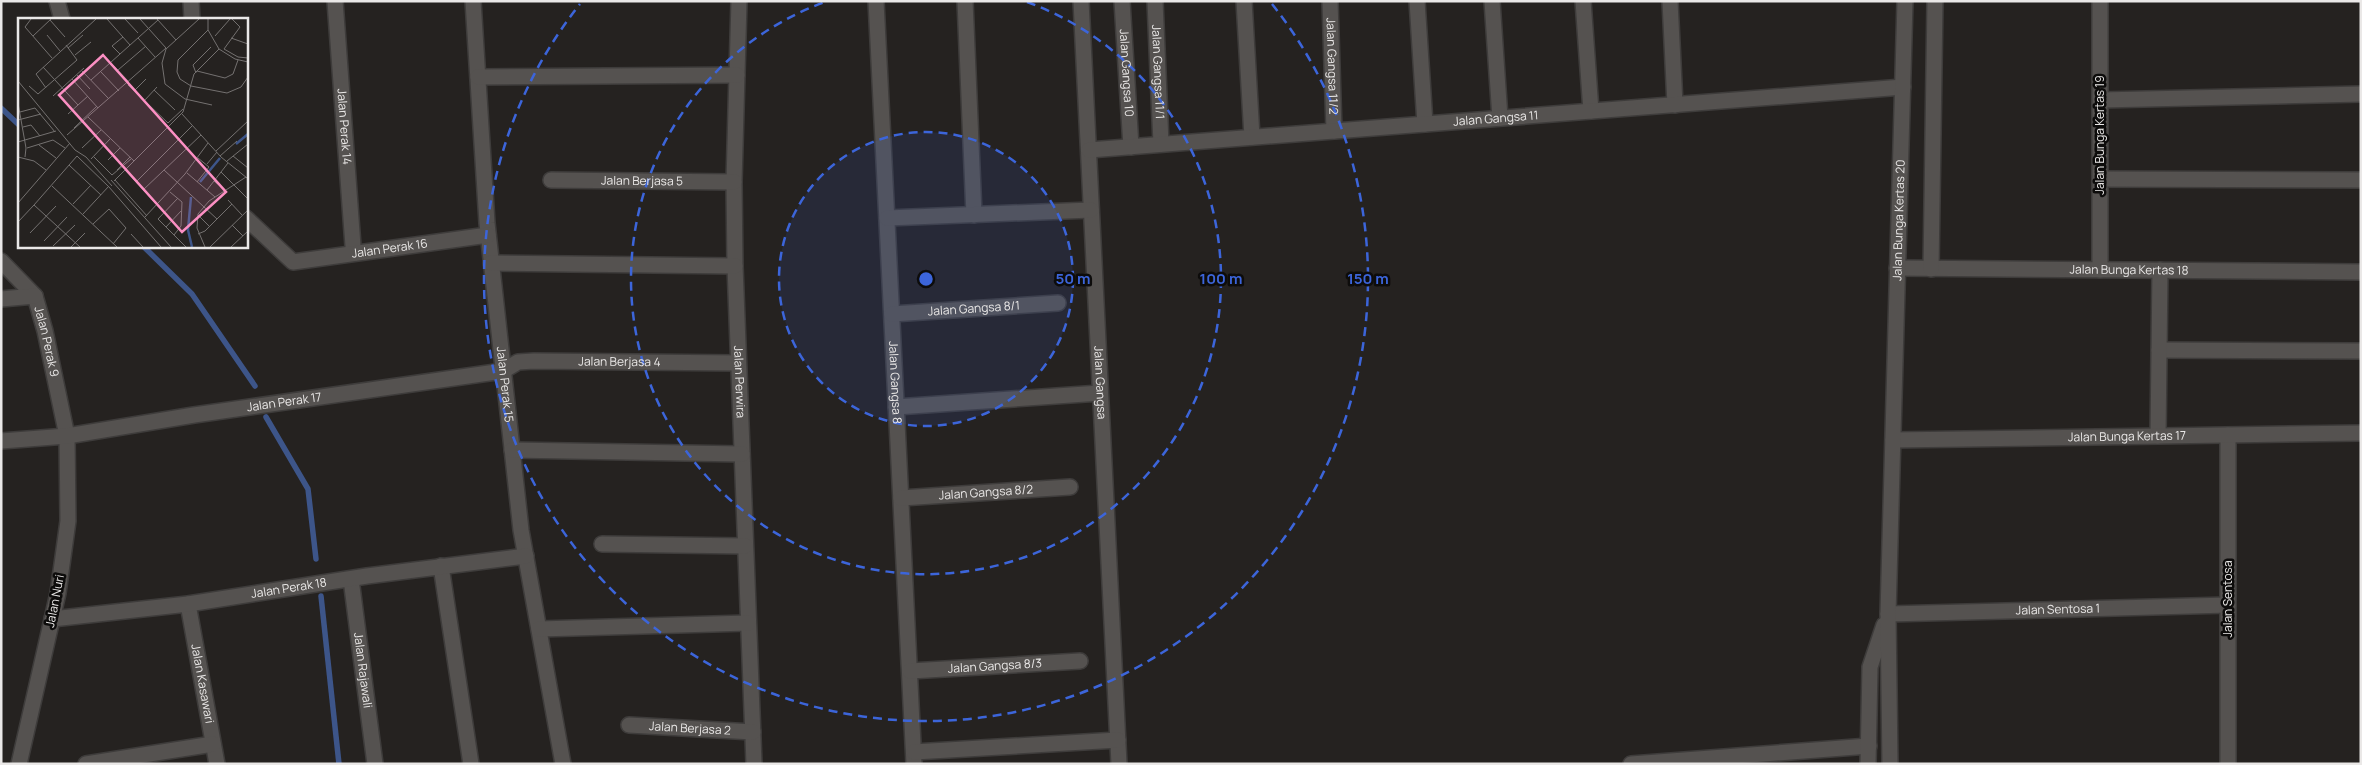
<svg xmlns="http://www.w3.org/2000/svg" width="2362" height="765" viewBox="0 0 2362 765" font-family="Manrope,sans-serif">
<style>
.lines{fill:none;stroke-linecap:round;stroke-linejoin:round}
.stream{stroke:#3d5589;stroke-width:5.5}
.minor-casing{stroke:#3e3c3b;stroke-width:18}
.minor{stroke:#555250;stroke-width:15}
.ring{fill:none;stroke:#3c65da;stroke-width:2.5;stroke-dasharray:9 6}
.labels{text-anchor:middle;stroke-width:5;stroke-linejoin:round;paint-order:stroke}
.street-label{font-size:12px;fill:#eae8e7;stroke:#0d0c0b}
.inset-river{fill:none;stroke:#3d5589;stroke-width:2.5}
.inset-road{fill:none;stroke:#747170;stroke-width:1}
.view{fill:#fc8fc3;fill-opacity:0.15;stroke:#fc8fc3;stroke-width:2.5}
.inset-edge{fill:none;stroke:#eae8e7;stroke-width:2.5}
.centre{fill:#3c65da;stroke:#0d0c0b;stroke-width:2.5}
.ring-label{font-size:15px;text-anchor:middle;font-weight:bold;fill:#3c65da;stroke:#0d0c0b;stroke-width:5;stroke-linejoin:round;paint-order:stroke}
</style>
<rect width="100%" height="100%" fill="#252220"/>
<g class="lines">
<g class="stream">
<polyline points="1,108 19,125"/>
<polyline points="143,246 192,294 255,386"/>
<polyline points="266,417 308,489 316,559"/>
<polyline points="321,596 339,764"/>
</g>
<defs>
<g id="minor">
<polyline points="57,1 62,19"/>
<polyline points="191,1 192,19"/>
<path id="s1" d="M335,1L353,246L355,253"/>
<path id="s2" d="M473,1L487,223L521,530L563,764"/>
<path id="s3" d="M739,1L734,182L735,266L754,764"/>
<path id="s4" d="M876,1L914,764"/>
<polyline points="965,1 974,215"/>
<path id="s5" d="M1081,1L1119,764"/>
<path id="s6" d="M1122,1L1131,147"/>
<path id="s7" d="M1155,1L1161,144"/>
<polyline points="1244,1 1252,137"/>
<path id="s8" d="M1330,1L1334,131"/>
<polyline points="1417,1 1425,124"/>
<polyline points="1492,1 1500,118"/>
<polyline points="1583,1 1591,111"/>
<polyline points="1670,1 1675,105"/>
<polyline points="478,77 737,75"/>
<polyline points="2101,100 2361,94"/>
<path id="s9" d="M1089,150L1903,87"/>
<polyline points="2100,179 2361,180"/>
<path id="s10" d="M551,180L734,182"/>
<path id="s11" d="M246,218L293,262L488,235"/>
<polyline points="887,218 1091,210"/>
<path id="s12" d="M1,261L35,296L45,331L67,436L68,521L58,593L19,764"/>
<polyline points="491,263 735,266"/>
<path id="s13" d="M1897,268L2361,272"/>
<polyline points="1931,269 1935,1"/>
<polyline points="2100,270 2100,1"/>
<polyline points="1,299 35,296"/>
<path id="s14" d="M892,314L1058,303"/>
<polyline points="2159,350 2361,351"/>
<polyline points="896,407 1100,393"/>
<polyline points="2228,435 2228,764"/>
<polyline points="2158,436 2160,270"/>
<path id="s15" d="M1893,440L2361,433"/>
<path id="s16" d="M1,441L67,436L194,415L503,371L518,362L534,361L738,363"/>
<polyline points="512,450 742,454"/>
<path id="s17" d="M901,498L1070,487"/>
<polyline points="602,544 745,546"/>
<polyline points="441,566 471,764"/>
<path id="s18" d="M351,579L375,764"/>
<path id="s19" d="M188,604L217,764"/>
<path id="s20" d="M1888,614L2228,605"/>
<path id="s21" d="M52,619L188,604L367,576L526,556"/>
<polyline points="539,629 748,623"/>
<path id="s22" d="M910,671L1080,661"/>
<path id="s23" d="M629,725L753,732"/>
<polyline points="914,752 1118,740"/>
<polyline points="86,764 213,744"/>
<polyline points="1631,764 1869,746"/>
<polyline points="1868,764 1870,667 1884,625"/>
<path id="s24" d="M1890,764L1888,614L1905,1"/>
</g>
</defs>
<use href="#minor" class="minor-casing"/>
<use href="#minor" class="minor"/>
</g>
<circle cx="926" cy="279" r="147" fill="#3c65da" fill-opacity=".12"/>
<g class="ring">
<circle cx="926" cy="279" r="147"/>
<path d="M1027 2A295 295 0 1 1 825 2"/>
<path d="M1272 4A442 442 0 1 1 580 4"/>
</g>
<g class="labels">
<g class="street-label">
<text dy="4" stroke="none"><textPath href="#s8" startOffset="65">Jalan Gangsa 11/2</textPath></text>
<text dy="4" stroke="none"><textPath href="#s7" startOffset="71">Jalan Gangsa 11/1</textPath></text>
<text dy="4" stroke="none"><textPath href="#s6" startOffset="72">Jalan Gangsa 10</textPath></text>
<text dy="4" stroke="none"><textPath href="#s9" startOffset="408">Jalan Gangsa 11</textPath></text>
<text dy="4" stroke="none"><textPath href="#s1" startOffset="126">Jalan Perak 14</textPath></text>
<text transform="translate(2100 135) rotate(-90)" y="4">Jalan Bunga Kertas 19</text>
<text dy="4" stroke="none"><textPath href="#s10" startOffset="91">Jalan Berjasa 5</textPath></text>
<text dy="4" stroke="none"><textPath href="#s24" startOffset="544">Jalan Bunga Kertas 20</textPath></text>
<text dy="4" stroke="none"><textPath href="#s11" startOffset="162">Jalan Perak 16</textPath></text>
<text dy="4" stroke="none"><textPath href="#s13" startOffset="232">Jalan Bunga Kertas 18</textPath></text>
<text dy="4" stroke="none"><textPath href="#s14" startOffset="82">Jalan Gangsa 8/1</textPath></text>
<text dy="4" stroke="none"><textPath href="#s12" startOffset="96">Jalan Perak 9</textPath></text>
<text dy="4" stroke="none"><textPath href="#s16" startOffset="626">Jalan Berjasa 4</textPath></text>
<text dy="4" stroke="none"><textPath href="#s4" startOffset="382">Jalan Gangsa 8</textPath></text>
<text dy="4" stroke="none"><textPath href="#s3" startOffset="381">Jalan Perwira</textPath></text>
<text dy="4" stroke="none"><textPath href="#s5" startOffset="382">Jalan Gangsa</textPath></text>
<text dy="4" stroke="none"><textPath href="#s2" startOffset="385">Jalan Perak 15</textPath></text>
<text dy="4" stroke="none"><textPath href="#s16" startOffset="286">Jalan Perak 17</textPath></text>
<text dy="4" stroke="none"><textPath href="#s15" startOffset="234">Jalan Bunga Kertas 17</textPath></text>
<text dy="4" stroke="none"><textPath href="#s17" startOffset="85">Jalan Gangsa 8/2</textPath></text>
<text dy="4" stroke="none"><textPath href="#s21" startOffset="239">Jalan Perak 18</textPath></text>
<text transform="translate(2228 599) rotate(-90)" y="4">Jalan Sentosa</text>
<text transform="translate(55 601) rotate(-79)" y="4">Jalan Nuri</text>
<text dy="4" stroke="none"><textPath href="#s20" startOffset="170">Jalan Sentosa 1</textPath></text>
<text dy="4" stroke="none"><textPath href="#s22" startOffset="85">Jalan Gangsa 8/3</textPath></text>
<text dy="4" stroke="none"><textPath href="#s18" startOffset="92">Jalan Rajawali</textPath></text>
<text dy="4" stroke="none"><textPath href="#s19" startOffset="81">Jalan Kasawari</textPath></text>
<text dy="4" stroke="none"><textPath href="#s23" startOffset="61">Jalan Berjasa 2</textPath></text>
</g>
</g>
<g transform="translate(18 18)">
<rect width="230" height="230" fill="#252220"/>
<path class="inset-river" d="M218,126L230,116M182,164L202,140M173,179L170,212L174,229"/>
<path class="inset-road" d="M13,1L7,9L34,40M89,1L112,27M107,1L120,15M139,1L158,22M190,1V12L201,31L217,41L230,44M214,1L222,9L206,31L220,39L230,40M32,2L47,19M190,12L160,42L159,54L162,61L173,68L209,75L223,69L230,59M29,17L42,33M15,18L33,1M197,18L212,1M120,20L137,39M213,20L230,26M50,30L65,17M148,31L181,1M148,31L144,45L147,66L167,81L194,87M102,36L94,28L105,19M57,37L73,24M93,45L111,64M25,49L60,87M100,52L128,28M64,53L91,81M179,53L207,60L215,56L220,42M83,54L101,73M178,55L175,47L193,29M59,57L72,71M54,61L80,90M73,62L140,2M0,63L57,132L68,139L94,168M110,67L150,105L165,91M11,68L20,76L59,42L48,27M28,70L18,56L78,1M136,72L157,92M116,73L128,61M35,78L66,50M126,83L139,69M0,85L8,130L7,139M2,94L17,90L37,114M50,96L70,78M164,96L203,139L229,160M70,99L116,143M0,102L23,96M5,109L13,107L22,118M56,110L79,88M49,117L148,30L122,1M0,124L38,113M21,127L38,140M9,130L35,122L47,130M64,130L83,112M198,133L230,103M202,138L219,123M215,138L230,150M0,139L16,143L28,152M76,139L94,157L113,141M73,141L92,121M90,142L102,130M209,143L230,126M189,146L199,134M51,147L83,177M99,152L112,139M107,152L139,187M146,152L199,201M203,154L230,181M169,155L197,179M93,162L153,229M97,162L129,198M96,163L165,94L176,56L201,31M196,163L208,173M118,164L174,108M179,164L191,149L180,140M34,168L99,229M125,172L183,117M189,172L210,145M152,174L164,184L163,208L156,217M160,180L140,201L168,229M210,182L224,197M0,185L52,125M55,186L73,167M65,196L91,168M180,197L192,209M127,199L167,156L190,125M0,204L16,187M75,206L91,191L108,210L95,226M214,207L225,218M148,209L163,193M12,215L38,188M113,216L125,229M180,216L187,213L214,186M26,223L49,199M35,228L57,207M53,229L67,215M62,229L16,187L59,138L91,169L143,229M187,229L179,210L180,196L191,183L228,159M192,229L230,192M213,229L230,213"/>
<path class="view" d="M85,37L208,174L164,214L41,77Z"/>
<rect width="230" height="230" class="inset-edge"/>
</g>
<circle cx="926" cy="279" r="8" class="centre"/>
<g class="ring-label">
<text x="1073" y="284">50 m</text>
<text x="1221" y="284">100 m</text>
<text x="1368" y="284">150 m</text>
</g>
<rect width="2362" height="765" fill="none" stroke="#eae8e7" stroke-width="5"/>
</svg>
